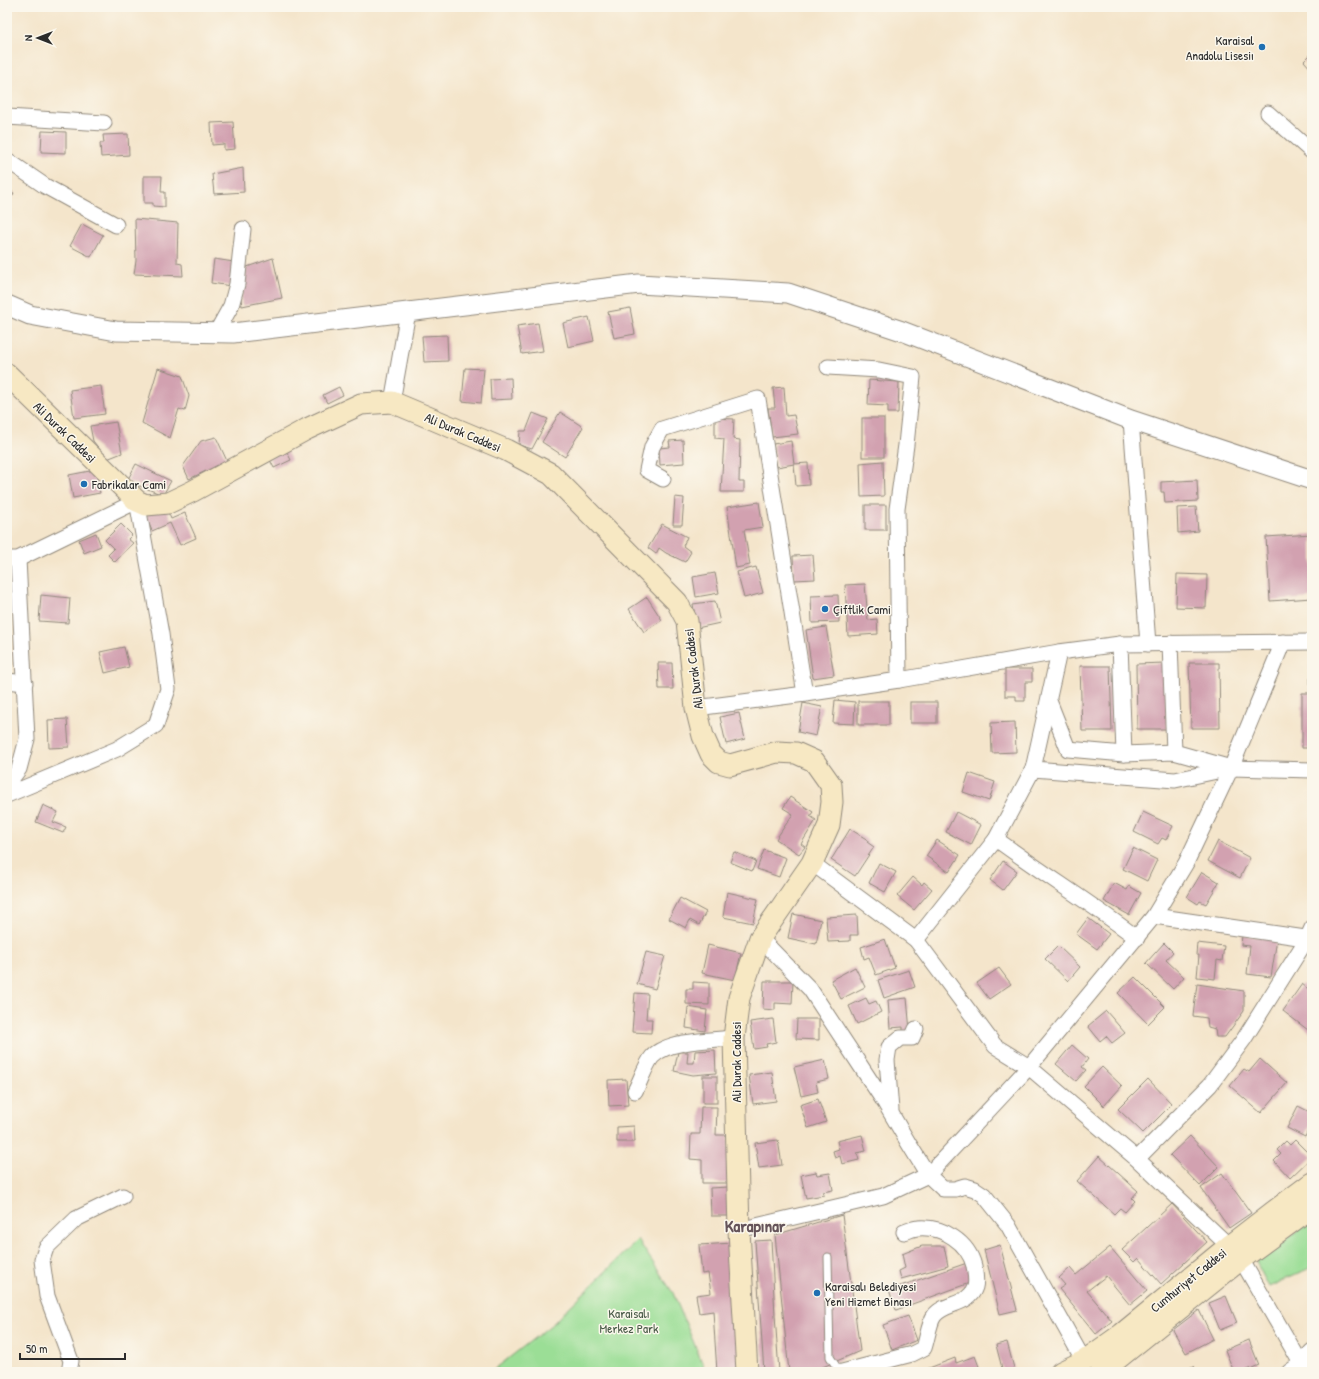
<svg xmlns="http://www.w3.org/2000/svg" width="1319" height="1379" viewBox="0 0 1319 1379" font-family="'Patrick Hand',sans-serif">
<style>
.green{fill:#9bde96;stroke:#638460}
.building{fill:#d2a1b0}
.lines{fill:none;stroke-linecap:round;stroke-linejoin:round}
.service-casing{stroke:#90887b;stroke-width:9}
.minor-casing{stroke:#90887b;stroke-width:17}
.tertiary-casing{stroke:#90887b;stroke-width:21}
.secondary-casing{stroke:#90887b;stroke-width:23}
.service{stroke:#fff;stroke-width:7}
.minor{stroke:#fff;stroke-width:15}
.tertiary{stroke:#fff;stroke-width:19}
.secondary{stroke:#f7e8c3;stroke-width:21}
.poi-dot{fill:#1f6fb2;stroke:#fbf7ec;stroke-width:1.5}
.labels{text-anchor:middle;stroke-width:3;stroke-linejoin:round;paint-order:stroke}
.poi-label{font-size:13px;fill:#2b2b2b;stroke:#fbf7ec;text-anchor:start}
.street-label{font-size:13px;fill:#2b2b2b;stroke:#fbf7ec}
.park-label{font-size:13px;fill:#475846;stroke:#fbf7ec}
.district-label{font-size:17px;font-weight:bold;fill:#65545a;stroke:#fbf7ec}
</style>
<rect width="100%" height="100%" fill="#fbf7ec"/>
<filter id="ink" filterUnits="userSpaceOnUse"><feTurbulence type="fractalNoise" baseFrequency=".025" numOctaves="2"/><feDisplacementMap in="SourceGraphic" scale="8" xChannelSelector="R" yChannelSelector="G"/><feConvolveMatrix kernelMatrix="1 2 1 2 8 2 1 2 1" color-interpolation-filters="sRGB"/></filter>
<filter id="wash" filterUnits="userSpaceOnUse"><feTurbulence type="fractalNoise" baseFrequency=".012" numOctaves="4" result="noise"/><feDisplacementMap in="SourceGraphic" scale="16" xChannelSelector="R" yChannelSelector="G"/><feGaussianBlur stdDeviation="0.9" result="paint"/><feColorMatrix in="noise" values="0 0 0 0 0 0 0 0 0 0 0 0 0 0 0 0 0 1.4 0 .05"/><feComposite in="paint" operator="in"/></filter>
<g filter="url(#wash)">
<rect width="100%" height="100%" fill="#f4e5cb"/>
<g class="green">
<polygon points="1312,1220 1312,1267 1269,1287 1256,1262"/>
<polygon points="638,1240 673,1293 706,1372 491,1372 551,1325"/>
</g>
<g id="blocks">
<g class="building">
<polygon points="1312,53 1312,70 1304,61"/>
<polygon points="233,122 235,149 224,150 224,144 212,145 211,123"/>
<polygon points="42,131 66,132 66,153 41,152"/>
<polygon points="128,134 129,155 101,157 100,143 104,143 103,135"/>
<polygon points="243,168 244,192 214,194 212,174"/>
<polygon points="144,176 162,176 161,192 165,192 165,207 153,206 153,203 144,203"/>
<polygon points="7,189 14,193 7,204"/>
<polygon points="135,219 178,223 177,263 182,264 183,276 134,274 136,261"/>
<polygon points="82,224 103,235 91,257 70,246"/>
<polygon points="273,258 282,298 242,306 241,299 247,267"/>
<polygon points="214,259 234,262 231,286 211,283"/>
<polygon points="630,308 635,334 614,338 608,312"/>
<polygon points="589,317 594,341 568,347 563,323"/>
<polygon points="538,323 543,351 522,354 517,326"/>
<polygon points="447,335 448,361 424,362 422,336"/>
<polygon points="158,368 182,376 189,396 185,411 179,409 170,438 142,423"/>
<polygon points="465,368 484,369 481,403 462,401"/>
<polygon points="511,378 512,399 491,400 490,379"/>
<polygon points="869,380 899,382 898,413 888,413 888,406 868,405"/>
<polygon points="101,386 105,414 74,418 70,390"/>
<polygon points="339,387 343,395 327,403 323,395"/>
<polygon points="784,387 786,416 794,415 798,434 772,437 768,408 775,408 773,388"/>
<polygon points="560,412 583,427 565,457 542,442"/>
<polygon points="533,413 548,419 532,449 519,445 520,431 526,431"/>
<polygon points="715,418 734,419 733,439 740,440 739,482 744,482 744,492 721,492 724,439 715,438"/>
<rect x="862" y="418" width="22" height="39"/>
<polygon points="116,422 122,453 107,459 93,441 90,426"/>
<polygon points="216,437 227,461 189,479 183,466 201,441"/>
<polygon points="683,440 684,463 660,465 659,448 670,447 669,441"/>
<polygon points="791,441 794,464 808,463 809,485 796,486 794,464 777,467 773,444"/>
<polygon points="286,450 291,460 274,468 269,458"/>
<polygon points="883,461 884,496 861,497 860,463"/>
<polygon points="136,464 171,481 163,495 127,481"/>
<polygon points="95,470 100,493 73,498 69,475"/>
<polygon points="1197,480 1198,501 1165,503 1164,492 1161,492 1161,482"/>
<polygon points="675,497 684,498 682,525 673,525"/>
<polygon points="759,502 763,527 744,530 750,565 736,568 727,507"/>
<polygon points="165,505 171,519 185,513 196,538 180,545 170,523 152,531 145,514"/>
<rect x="865" y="505" width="21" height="25"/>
<polygon points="1196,507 1198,531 1178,533 1177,508"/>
<polygon points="121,524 132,535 128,539 133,543 115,562 108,555 114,549 105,540"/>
<polygon points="662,524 687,537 683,546 691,552 685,562 666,553 659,548 656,554 648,548"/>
<polygon points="96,533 101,546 84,553 79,540"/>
<polygon points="1312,534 1312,598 1270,601 1266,537"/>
<polygon points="813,555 815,579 794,580 793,556"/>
<polygon points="756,567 763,593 744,598 737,572"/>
<polygon points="715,573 719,593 696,597 693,577"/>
<polygon points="1177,574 1207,575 1206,608 1176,607"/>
<polygon points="865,584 868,620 877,619 878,634 848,636 845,585"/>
<polygon points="41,595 70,598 68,623 39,621"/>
<polygon points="838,595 839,622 812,623 811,596"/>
<polygon points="647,597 662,620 644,632 629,609"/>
<polygon points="715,601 720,623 697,628 693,604"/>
<polygon points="826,627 834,675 813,678 806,630"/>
<polygon points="7,630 12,656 7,656"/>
<polygon points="124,647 129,667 105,673 100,652"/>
<polygon points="658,663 672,663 673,689 659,689"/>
<polygon points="1165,663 1167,729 1137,729 1136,664"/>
<polygon points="1189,663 1219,663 1220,728 1191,728"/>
<polygon points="1080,666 1110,666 1112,731 1082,731"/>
<polygon points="1005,669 1032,669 1032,682 1025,682 1025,701 1016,701 1016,696 1005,696"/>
<polygon points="1310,678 1312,678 1312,748 1302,748 1302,693 1310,693"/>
<polygon points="835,700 855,702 854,724 833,723"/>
<rect x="858" y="701" width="31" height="24"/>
<rect x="910" y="702" width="27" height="21"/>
<polygon points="803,703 822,707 816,736 798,732"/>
<polygon points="739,713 745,739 726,744 720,717"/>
<polygon points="67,719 69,747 49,748 48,720"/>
<polygon points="1015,722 1016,752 992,753 991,723"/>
<polygon points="969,773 995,782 989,801 963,792"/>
<polygon points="790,797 813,812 810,816 816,820 801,844 805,847 799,854 776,839 793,814 783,808"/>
<polygon points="43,805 58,812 53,822 66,827 63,833 36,822"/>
<polygon points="956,812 981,825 971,845 946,832"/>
<polygon points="1143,812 1173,826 1166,840 1162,838 1158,844 1134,832"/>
<polygon points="850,829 868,840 867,842 874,847 855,876 831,860"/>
<polygon points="937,840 960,855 949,872 926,856"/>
<polygon points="1218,841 1250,858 1240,878 1208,861"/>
<polygon points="1133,848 1157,860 1147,881 1123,869"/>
<polygon points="764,850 786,858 779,877 757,869"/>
<polygon points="734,852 756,861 752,871 730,862"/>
<polygon points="1003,861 1017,871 1003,890 990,880"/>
<polygon points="879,863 896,872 885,892 869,883"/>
<polygon points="1202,872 1219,882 1206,904 1200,901 1198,904 1187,897"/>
<polygon points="913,877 922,885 924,882 932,889 914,910 897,896"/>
<polygon points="1114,883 1127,890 1129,886 1141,893 1129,915 1104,901"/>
<polygon points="727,892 758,899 753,923 723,917"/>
<polygon points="680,898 706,912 699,925 690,920 686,928 669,919"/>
<polygon points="793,914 821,920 816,944 788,938"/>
<polygon points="857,915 858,935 850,935 850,941 828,942 826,917"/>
<polygon points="1088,918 1109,934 1097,949 1076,934"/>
<polygon points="1242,935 1277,939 1271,977 1247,974 1250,946 1241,945"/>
<polygon points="885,939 895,968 876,975 869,957 864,959 861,947"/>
<polygon points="1164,943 1173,952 1166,960 1184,977 1173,989 1146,963"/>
<polygon points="1197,943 1224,946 1222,961 1217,960 1215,979 1197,977 1199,955 1196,955"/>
<polygon points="708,945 741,953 735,980 702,973"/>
<polygon points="1058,946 1080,967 1068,981 1045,959"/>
<polygon points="646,952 665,956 655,989 637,984"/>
<polygon points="855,967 865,987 841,999 831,980"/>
<polygon points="999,968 1011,984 989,999 977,983"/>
<polygon points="909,970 915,987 884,998 878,980"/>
<polygon points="1135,977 1165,1007 1148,1024 1118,993"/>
<polygon points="764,981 793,981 792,1004 775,1003 775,1010 763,1009"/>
<polygon points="693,982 709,983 709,1005 686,1004 686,989 693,989"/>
<polygon points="1197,984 1244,991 1244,1011 1225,1037 1216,1037 1215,1029 1208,1027 1207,1018 1193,1016"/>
<polygon points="1302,984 1312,992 1312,1033 1283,1011"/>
<polygon points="635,993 648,994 646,1019 652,1019 651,1033 632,1032"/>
<polygon points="866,998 869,1004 876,1001 881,1012 857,1024 849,1006"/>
<polygon points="907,998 910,1031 903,1031 903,1027 890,1028 888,1000"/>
<polygon points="688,1007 707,1010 705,1031 686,1028"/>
<polygon points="1106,1011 1125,1033 1112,1043 1106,1036 1100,1041 1088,1026"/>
<polygon points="773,1019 776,1042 766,1044 767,1047 754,1049 750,1022"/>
<polygon points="797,1019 819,1019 819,1040 796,1039"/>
<polygon points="1072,1045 1088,1059 1082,1067 1086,1070 1076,1081 1056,1064"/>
<polygon points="715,1050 716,1073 693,1075 674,1071 678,1052 688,1052 687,1063 694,1063 695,1051"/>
<polygon points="1260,1059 1287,1083 1261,1113 1230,1086 1244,1069 1249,1072"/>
<polygon points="825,1060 829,1079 816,1082 818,1092 801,1096 794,1067"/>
<polygon points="1102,1067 1122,1086 1104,1106 1084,1086"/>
<polygon points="772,1072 776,1101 753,1104 749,1075"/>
<rect x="703" y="1076" width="14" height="27"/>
<polygon points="626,1079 628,1105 609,1106 608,1080"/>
<polygon points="1148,1079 1172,1104 1143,1133 1118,1109"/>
<polygon points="818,1099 826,1122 808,1128 800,1105"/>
<polygon points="1298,1106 1312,1113 1312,1122 1305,1137 1287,1128"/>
<polygon points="701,1107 717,1107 716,1135 729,1135 728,1183 702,1183 702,1160 690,1159 691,1134 700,1134"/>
<polygon points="634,1126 635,1142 617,1142 617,1127"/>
<polygon points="862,1135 866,1151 857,1153 859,1160 842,1164 840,1156 835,1158 833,1151 839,1149 837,1141"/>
<polygon points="1190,1136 1219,1167 1200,1186 1170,1155"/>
<polygon points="778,1140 782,1165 759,1168 755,1143"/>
<polygon points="1295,1140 1312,1157 1290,1178 1274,1161 1281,1154 1277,1150 1286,1141 1290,1145"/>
<polygon points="1099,1156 1138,1191 1132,1198 1135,1201 1125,1212 1120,1208 1114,1214 1077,1181"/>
<polygon points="816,1172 817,1175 830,1173 833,1190 823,1192 824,1195 806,1198 801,1175"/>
<polygon points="1222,1173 1251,1213 1229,1228 1201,1188"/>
<polygon points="729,1187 730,1216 711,1216 710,1188"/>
<polygon points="1172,1204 1207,1242 1161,1284 1138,1258 1134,1262 1122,1250"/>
<polygon points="842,1215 860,1351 811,1372 789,1372 775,1235"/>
<polygon points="771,1240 775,1315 779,1372 764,1372 755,1241"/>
<polygon points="733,1243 742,1372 717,1372 713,1311 699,1313 696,1295 711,1293 708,1273 702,1274 699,1245"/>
<polygon points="1000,1245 1017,1310 1000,1314 984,1250"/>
<polygon points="922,1246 944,1246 948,1266 901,1279 899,1271 905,1268 902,1254"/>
<polygon points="1110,1247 1147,1291 1130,1305 1106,1276 1087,1291 1112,1321 1096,1334 1059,1289 1065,1285 1059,1278 1070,1268 1076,1275"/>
<polygon points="967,1263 972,1282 896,1310 889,1290"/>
<polygon points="1226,1296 1237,1323 1220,1330 1209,1303"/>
<polygon points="1199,1310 1213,1339 1186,1353 1173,1330"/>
<polygon points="908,1316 917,1340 892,1350 883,1325"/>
<polygon points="1249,1340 1259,1365 1243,1372 1234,1372 1225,1350"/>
<polygon points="1007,1342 1015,1372 1003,1372 996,1345"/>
<polygon points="975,1356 981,1372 925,1372 924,1370 955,1358 956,1363"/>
<polygon points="1194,1366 1197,1372 1177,1372"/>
</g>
</g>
</g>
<g filter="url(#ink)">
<use href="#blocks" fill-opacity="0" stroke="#90887b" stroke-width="1"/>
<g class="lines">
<defs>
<polyline id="service" points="828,1257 830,1357 840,1372"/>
<g id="minor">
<polyline points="1268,113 1312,152"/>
<polyline points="7,117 104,123"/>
<polyline points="7,160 45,186 116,225"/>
<polyline points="216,333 231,306 237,284 243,229"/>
<polyline points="828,367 879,370 913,377 906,445 897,509 899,680"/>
<polyline points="392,402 408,312"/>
<polyline points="1131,420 1148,644"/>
<polyline points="663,479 647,470 652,447 662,429 758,399 805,694"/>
<polyline points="7,559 18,559 137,501 161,634 168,689 156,725 117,749 7,795"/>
<polyline points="1170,643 1174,752"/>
<polyline points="1120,644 1124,754"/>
<polyline points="7,681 25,683"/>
<polyline points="696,708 805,694 899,680 1059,652 1120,644 1312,642"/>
<polyline points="1231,768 1312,770"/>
<polyline points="1033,769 1175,780 1231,768 1174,752 1124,754 1068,749 1049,701"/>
<polyline points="7,785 19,769 27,739 18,559"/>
<path d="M996,839C1042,873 1091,903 1137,938"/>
<polyline points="812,863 916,940 995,1046 1029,1067 1137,1159 1229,1246"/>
<polyline points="1154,916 1312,939"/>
<polyline points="760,938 810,989 885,1103 909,1144 928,1175 943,1189 955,1189 965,1186 975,1189 984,1195 1008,1225 1084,1361"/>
<polyline points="916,940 996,839 1033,769 1059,652"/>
<path d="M635,1091C640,1082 646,1064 652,1057C667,1040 712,1040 734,1038"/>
<polyline points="891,1110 887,1060 889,1047 900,1038 912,1038 916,1029"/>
<polyline points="1137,1159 1210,1085 1244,1039 1307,939 1312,928"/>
<polyline points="739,1230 883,1196 928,1175 1029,1067 1154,916 1186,863 1231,768 1283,642"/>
<polyline points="1241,1259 1306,1372"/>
<polyline points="69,1372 71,1361 47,1296 42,1260 46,1248 76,1219 123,1196"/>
<path d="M842,1372L912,1354L924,1348C927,1340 929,1323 934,1316C944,1302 969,1306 975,1287C977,1280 975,1273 974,1266C968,1242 943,1226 918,1228C914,1228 908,1231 904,1232"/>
<polyline points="1289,1372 1300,1364 1312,1351"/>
</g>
<polyline id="tertiary" points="7,305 30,315 116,331 233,333 639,284 788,293 902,331 1131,420 1312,480"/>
<g id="secondary">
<polyline points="7,374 137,501 146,505 168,503 193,491 307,429 361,404 392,402 506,450 551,474 677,602 687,621 696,708 703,736 711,754 719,762 730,765 777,752 796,753 814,761 831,785 832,802 829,825 812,863 760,938 739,998 734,1038 739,1230 747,1372"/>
<polyline points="1061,1372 1084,1361 1122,1334 1229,1246 1273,1212 1312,1183"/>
<polyline points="1101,1372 1241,1259 1312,1207"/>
</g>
</defs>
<use href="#service" class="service-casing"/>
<use href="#minor" class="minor-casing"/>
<use href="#tertiary" class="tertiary-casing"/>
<use href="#secondary" class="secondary-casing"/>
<use href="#service" class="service"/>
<use href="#minor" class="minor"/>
<use href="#tertiary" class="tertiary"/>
<use href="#secondary" class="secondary"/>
</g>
</g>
<g class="poi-dot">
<circle cx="1262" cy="47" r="4"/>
<circle cx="84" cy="484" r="4"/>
<circle cx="825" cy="609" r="4"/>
<circle cx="817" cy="1293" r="4"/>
</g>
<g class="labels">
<g class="poi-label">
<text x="1254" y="45" text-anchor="end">Karaisal<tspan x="1254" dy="15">Anadolu Lisesiı</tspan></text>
<text x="92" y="489">Fabrikalar Cami</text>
<text x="833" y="614">Çiftlik Cami</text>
<text x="825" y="1291">Karaisalı Belediyesi<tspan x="825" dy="15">Yeni Hizmet Binası</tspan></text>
</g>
<g class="street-label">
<text transform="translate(65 432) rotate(44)" y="5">Ali Durak Caddesi</text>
<text transform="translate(463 432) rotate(23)" y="5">Ali Durak Caddesi</text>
<text transform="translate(693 669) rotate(-97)" y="5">Ali Durak Caddesi</text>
<text transform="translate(736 1062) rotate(-90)" y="5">Ali Durak Caddesi</text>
<text transform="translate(1188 1280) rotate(-39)" y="5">Cumhuriyet Caddesi</text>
</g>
<g class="park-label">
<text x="629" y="1318">Karaisalı<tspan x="629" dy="15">Merkez Park</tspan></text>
</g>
<g class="district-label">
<text x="755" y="1232">Karapınar</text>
</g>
</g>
<rect width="1319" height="1379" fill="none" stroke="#fbf7ec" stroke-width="24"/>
<g transform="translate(38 38) rotate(270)" stroke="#fbf7ec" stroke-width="3" paint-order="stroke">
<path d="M0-3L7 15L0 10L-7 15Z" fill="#2b2b2b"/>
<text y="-6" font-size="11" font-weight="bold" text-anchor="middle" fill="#2b2b2b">N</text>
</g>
<path d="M20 1353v6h105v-6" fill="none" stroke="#2b2b2b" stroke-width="2"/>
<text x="26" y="1353" font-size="12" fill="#2b2b2b" stroke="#fbf7ec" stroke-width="3" paint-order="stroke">50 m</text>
</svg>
